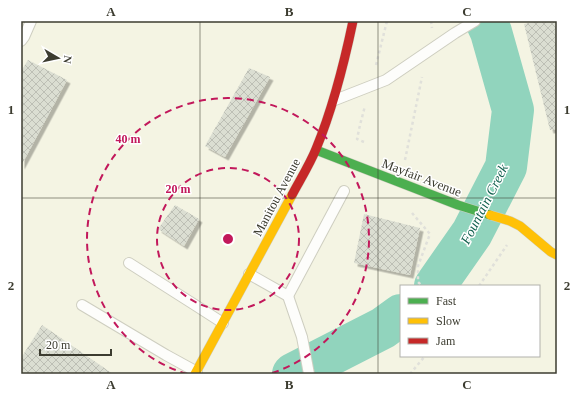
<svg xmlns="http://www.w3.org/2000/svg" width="578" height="395" viewBox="0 0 578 395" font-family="Georgia,serif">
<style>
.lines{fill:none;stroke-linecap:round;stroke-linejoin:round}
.river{stroke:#91d4bd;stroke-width:42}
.building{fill:url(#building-cross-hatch);filter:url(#shadow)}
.lane-casing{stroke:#cecec0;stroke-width:12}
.fast-casing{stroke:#cecec0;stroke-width:10}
.slow-casing{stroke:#cecec0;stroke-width:10}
.jam-casing{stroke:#cecec0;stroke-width:10}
.path{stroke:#e0e0da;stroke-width:2.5;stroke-dasharray:3 3;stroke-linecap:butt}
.lane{stroke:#fdfdfb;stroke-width:10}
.fast{stroke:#4caf50;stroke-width:9}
.slow{stroke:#ffc107;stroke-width:9}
.jam{stroke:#c62828;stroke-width:9}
.grid{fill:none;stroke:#3c3c30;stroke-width:1;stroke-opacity:0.55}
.ring{fill:none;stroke:#c2185b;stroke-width:2;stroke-dasharray:7 5}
.labels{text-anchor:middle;stroke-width:3;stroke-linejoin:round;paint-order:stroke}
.street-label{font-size:13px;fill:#3c3c30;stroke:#fff}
.water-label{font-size:14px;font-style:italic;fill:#12614f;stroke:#fff}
.centre{fill:#c2185b;stroke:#fff;stroke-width:2}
.ring-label{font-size:12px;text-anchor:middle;font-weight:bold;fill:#c2185b;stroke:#fff;stroke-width:3;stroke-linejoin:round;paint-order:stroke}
.neatline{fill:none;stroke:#3c3c30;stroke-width:1.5}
.grid-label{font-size:13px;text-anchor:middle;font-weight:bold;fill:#3c3c30}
</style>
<defs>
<pattern id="building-cross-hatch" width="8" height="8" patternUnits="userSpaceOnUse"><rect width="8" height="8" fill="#dbded2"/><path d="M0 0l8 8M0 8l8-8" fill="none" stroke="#bdbfb5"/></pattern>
<filter id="shadow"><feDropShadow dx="3.5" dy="3.5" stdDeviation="0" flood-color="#0004"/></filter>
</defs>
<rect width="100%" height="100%" fill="#f4f4e3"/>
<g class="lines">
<g class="river">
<polyline points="435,286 472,233 506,167 513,110 491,32 486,21"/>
<polyline points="293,374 383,328 401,315"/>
</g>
</g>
<g class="building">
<polygon points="538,21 557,21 557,129 550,130 524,24"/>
<polygon points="28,60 67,80 21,166 21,71"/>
<polygon points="249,68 270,77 225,157 205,146"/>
<polygon points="175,205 199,219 184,246 158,229"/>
<polygon points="364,214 420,228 410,275 354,263"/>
<polygon points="42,325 113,374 21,374 21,358"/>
</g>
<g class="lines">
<defs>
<g id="lane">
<polyline points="21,41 24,37 31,21"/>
<polyline points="335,100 386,80 455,33 475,21"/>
<polyline points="129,263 195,305 223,323"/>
<polyline points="249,274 288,296 302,337 309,374"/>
<polyline points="288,296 344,191"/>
<polyline points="82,305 166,355 197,372"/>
</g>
<polyline id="fast" points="316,150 458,205 490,215"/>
<g id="slow">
<polyline points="490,215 510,221 520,226 551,252 557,255"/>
<polyline points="195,374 292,195"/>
</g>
<path id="jam" d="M292,195C300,180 310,164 316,149C333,108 344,64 353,21"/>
</defs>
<use href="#lane" class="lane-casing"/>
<use href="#fast" class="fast-casing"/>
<use href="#slow" class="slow-casing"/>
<use href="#jam" class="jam-casing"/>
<g class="path">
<polyline points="431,21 432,28"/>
<polyline points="376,65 387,21"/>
<polyline points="364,142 357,139 360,125 365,106"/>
<polyline points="405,160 422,77"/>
<polyline points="412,213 430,234 418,266 418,282 422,286"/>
<polyline points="479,286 507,245"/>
<polyline points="410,374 425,356"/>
</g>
<use href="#lane" class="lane"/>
<use href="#fast" class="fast"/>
<use href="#slow" class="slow"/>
<use href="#jam" class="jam"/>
</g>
<path class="grid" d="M200,21V374M378,21V374M21,198H557"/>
<g class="ring">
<circle cx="228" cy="239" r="71"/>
<path d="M187 374A141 141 0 1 1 269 374"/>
</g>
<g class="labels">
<g class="street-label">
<text transform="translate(422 177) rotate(21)" y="5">Mayfair Avenue</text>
<text transform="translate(276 197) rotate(-62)" y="5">Manitou Avenue</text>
</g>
<g class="water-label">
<text transform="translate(484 204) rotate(-63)" y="5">Fountain Creek</text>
</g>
</g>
<circle cx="228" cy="239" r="6" class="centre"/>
<g class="ring-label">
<text x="128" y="143">40 m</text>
<text x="178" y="193">20 m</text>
</g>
<rect width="578" height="395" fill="none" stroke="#ffffff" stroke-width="44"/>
<rect x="400" y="285" width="140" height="72" fill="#ffffff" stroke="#b1b1ac"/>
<rect x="408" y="298" width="20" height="6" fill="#4caf50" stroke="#b1b1ac"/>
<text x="436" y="305" font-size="12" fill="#3c3c30">Fast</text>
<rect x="408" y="318" width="20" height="6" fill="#ffc107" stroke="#b1b1ac"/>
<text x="436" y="325" font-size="12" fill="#3c3c30">Slow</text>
<rect x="408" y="338" width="20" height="6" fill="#c62828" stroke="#b1b1ac"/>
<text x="436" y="345" font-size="12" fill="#3c3c30">Jam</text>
<g transform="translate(58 58) rotate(99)" stroke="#ffffff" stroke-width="3" paint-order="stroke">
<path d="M0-3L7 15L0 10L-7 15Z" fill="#3c3c30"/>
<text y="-6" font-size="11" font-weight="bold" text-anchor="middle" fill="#3c3c30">N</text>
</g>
<path d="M40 349v6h71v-6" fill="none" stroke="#3c3c30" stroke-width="2"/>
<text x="46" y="349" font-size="12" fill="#3c3c30" stroke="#ffffff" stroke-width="3" paint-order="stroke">20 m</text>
<rect x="22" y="22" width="534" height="351" class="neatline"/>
<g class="grid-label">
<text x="111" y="16">A</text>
<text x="289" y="16">B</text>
<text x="467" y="16">C</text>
<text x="11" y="114">1</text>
<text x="567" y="114">1</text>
<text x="11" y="290">2</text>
<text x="567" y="290">2</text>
<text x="111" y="389">A</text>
<text x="289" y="389">B</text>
<text x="467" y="389">C</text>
</g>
</svg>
